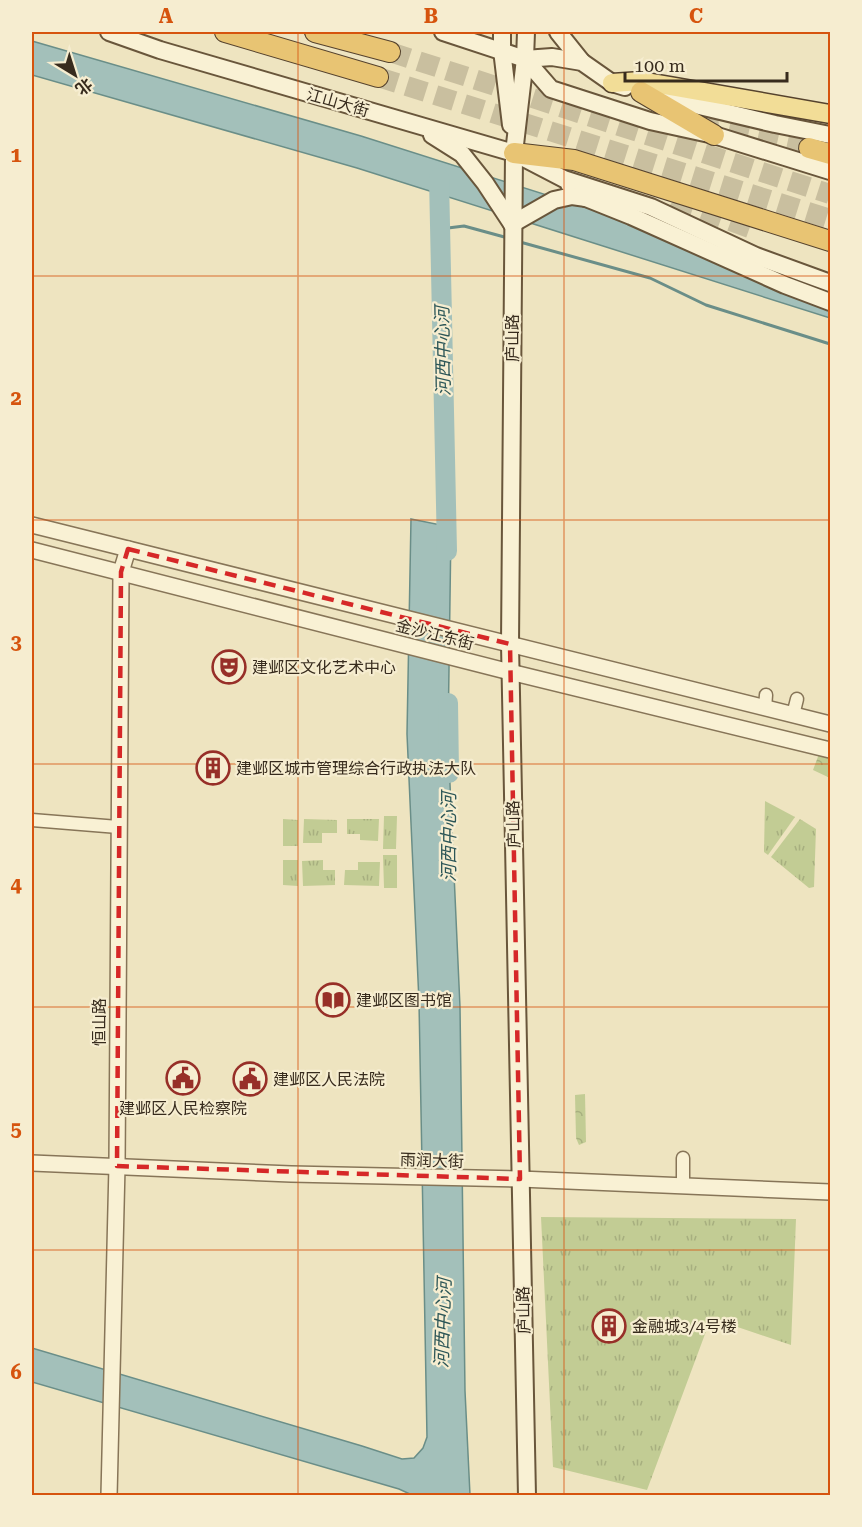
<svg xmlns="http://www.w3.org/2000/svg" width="862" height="1527" viewBox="0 0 862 1527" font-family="'Roboto Serif','Noto Sans SC',serif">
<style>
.grass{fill:url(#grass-tufts)}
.forest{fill:url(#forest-crowns)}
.water{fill:#a3c0ba;stroke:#6a8e88;stroke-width:1.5}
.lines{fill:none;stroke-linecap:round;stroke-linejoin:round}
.stream{stroke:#6a8e88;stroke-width:3}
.river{stroke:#a3c0ba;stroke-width:20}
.trunk-tunnel{stroke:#c9bf9f;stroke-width:20;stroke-dasharray:20 10;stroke-linecap:butt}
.minor-casing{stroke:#877558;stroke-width:15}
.tertiary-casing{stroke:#877558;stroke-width:18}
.secondary-casing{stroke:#69563b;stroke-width:20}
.primary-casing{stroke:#55422d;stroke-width:21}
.trunk-casing{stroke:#55422d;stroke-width:22}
.minor{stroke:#f9f1d4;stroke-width:12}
.tertiary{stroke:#f9f1d4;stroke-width:15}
.secondary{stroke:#f9f1d4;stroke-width:16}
.primary{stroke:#f2dd97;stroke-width:18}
.trunk{stroke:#e8c473;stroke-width:20}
.marked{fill:none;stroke:#d62828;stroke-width:4.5;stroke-dasharray:12 8;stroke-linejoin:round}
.grid{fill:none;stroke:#d6540e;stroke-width:1.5;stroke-opacity:0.55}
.labels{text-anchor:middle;stroke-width:4.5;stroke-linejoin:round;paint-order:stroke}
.street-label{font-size:16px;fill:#372b1d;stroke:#f6edd0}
.poi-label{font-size:16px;fill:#372b1d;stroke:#f6edd0;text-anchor:start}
.water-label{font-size:18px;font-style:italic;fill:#2c5657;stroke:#f6edd0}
.neatline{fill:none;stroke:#d6540e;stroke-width:2}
.grid-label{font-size:20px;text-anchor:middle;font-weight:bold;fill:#d6540e}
</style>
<defs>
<pattern id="grass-tufts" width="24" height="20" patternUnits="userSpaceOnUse" patternTransform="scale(1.5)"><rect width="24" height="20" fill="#c2cc94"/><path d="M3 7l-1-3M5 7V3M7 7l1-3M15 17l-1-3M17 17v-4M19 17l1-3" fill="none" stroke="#a7af7f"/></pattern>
<pattern id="forest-crowns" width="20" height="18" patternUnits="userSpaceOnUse" patternTransform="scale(1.5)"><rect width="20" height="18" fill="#c2cc94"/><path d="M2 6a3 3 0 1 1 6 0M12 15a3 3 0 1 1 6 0" fill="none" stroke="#a7af7f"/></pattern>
</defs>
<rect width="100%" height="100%" fill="#eee4c0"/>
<g class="grass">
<polygon points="765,801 795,817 768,855 764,852"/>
<polygon points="384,816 397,816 396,849 383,849"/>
<polygon points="283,819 298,820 298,846 283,846"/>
<polygon points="304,819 337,820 337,833 322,833 322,843 303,843"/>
<polygon points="347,819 379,819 378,841 360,840 360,834 347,834"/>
<polygon points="800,819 816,829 814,887 809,888 771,857"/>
<polygon points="383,855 397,855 397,888 384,888"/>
<polygon points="283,860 298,860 298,886 283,885"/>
<polygon points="323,860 323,870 335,870 335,885 303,886 302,861"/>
<polygon points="358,862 380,862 379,886 344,885 345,870 358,870"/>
<polygon points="541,1217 796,1219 791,1345 711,1318 647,1490 553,1467"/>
</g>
<g class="forest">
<polygon points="819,754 830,757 830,778 813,770"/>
<polygon points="585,1094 586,1142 579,1145 576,1138 575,1095"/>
</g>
<g class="water">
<polygon points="32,41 361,136 830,285 830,318 357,168 32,75"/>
<polygon points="411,519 451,527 448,740 460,1007 465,1391 470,1495 412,1495 399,1489 32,1382 32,1348 362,1446 402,1459 414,1458 423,1448 427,1437 419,1002 407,734"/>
</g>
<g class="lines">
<g class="stream">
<polyline points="440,229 464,226 508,238"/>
<polyline points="520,242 650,278 706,305 830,344"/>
</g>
<g class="river">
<polyline points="439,178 447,551"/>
<polyline points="448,703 449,773"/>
</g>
<g class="trunk-tunnel">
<polyline points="390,52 830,194"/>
<polyline points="378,77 830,219"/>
<polyline points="699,129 719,128 809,148"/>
<polyline points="676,198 683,204 758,231"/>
</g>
<defs>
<g id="minor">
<polyline points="765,708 766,695"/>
<polyline points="793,715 797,699"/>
<polyline points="32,820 118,827"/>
<polyline points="683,1158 683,1186"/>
</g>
<g id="tertiary">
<polyline points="32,525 830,724"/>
<polyline points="32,550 510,672 830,750"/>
<polyline points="32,1163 291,1174 520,1179 830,1192"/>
<polyline points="109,1496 117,1166 121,572 128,549"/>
</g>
<g id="secondary">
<polyline points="109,32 160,50 514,153 564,179 651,207 756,256 830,283"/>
<polyline points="443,32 525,59 552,57 582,62 612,83 625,87"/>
<polyline points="502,32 502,50 511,125"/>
<polyline points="526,32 525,59 514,153 510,644 527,1496"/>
<polyline points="558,32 582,62"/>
<polyline points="525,59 551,89 650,121 714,135 830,171"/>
<polyline points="653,95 775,124 830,135"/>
<polyline points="432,135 462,154 485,183 512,224"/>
<polyline points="569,184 586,198 631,216 785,285 830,302"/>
<polyline points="512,224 554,200 572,196 586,198"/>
</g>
<polyline id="primary" points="612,83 641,81 830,114"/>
<g id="trunk">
<polyline points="225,32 378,77"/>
<polyline points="315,32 390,52"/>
<polyline points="641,92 714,135"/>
<polyline points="809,148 830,154"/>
<polyline points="514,153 574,160 830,241"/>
</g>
</defs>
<use href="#minor" class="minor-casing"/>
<use href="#tertiary" class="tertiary-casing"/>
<use href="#secondary" class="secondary-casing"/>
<use href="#primary" class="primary-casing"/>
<use href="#trunk" class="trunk-casing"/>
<use href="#minor" class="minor"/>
<use href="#tertiary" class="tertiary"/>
<use href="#secondary" class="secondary"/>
<use href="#primary" class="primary"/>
<use href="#trunk" class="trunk"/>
</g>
<path class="marked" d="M128,549L510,644L520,1179L117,1166L121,572Z"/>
<path class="grid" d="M298,32V1496M564,32V1496M32,276H830M32,520H830M32,764H830M32,1007H830M32,1250H830"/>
<defs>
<symbol id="theatre-ring" viewBox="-11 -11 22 22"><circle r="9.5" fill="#f6edd0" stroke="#972f28" stroke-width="1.5"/><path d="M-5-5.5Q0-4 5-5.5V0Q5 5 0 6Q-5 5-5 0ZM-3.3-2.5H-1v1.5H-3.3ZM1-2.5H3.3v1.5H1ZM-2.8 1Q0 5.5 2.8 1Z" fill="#972f28"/></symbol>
<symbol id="building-ring" viewBox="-11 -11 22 22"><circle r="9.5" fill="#f6edd0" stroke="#972f28" stroke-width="1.5"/><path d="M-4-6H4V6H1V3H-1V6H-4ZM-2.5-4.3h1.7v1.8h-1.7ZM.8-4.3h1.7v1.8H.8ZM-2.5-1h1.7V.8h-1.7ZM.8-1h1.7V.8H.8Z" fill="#972f28"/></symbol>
<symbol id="library-ring" viewBox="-11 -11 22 22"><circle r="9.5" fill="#f6edd0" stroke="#972f28" stroke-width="1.5"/><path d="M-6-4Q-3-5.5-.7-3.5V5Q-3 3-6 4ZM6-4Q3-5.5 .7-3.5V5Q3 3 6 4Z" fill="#972f28"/></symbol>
<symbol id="civic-ring" viewBox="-11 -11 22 22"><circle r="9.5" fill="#f6edd0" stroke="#972f28" stroke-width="1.5"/><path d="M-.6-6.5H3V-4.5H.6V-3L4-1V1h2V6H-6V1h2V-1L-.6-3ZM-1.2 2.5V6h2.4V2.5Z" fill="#972f28"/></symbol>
</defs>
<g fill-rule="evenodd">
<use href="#theatre-ring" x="210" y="648" width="38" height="38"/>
<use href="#building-ring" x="194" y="749" width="38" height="38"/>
<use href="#library-ring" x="314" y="981" width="38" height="38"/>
<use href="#civic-ring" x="164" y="1059" width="38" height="38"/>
<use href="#civic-ring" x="231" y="1060" width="38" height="38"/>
<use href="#building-ring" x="590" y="1307" width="38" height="38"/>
</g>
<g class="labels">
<g class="street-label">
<text transform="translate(338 102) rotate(16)" y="6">江山大街</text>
<text transform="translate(512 338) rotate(-90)" y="6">庐山路</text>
<text transform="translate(435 634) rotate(14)" y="6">金沙江东街</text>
<text transform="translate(513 824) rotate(-91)" y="6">庐山路</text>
<text transform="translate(99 1022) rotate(-90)" y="6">恒山路</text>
<text transform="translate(432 1160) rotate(2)" y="6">雨润大街</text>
<text transform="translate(523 1310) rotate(-91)" y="6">庐山路</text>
</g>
<g class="poi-label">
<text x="252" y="673">建邺区文化艺术中心</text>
<text x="236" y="774">建邺区城市管理综合行政执法大队</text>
<text x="356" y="1006">建邺区图书馆</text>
<text x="273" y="1085">建邺区人民法院</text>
<text x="183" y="1114" text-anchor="middle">建邺区人民检察院</text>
<text x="632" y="1332">金融城3/4号楼</text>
</g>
<g class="water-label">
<text transform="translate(443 351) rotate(-91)" y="6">河西中心河</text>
<text transform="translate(449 837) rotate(-90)" y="6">河西中心河</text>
<text transform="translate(443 1323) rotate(-88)" y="6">河西中心河</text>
</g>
</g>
<rect width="862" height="1527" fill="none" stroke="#f6edd0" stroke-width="66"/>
<g transform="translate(75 75) rotate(142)" stroke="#f6edd0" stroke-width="4.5" paint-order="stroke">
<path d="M0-4.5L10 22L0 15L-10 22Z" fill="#372b1d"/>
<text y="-9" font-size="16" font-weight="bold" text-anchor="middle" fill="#372b1d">北</text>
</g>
<path d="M625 72v9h162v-9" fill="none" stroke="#372b1d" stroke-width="3"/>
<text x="634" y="72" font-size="18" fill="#372b1d" stroke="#f6edd0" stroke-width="4.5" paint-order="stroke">100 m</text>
<rect x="33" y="33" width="796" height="1461" class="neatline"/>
<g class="grid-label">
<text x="166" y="23">A</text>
<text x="431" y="23">B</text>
<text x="696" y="23">C</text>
<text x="16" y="162">1</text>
<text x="16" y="405">2</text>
<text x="16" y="649">3</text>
<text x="16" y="892">4</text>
<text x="16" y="1136">5</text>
<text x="16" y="1379">6</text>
</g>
</svg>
